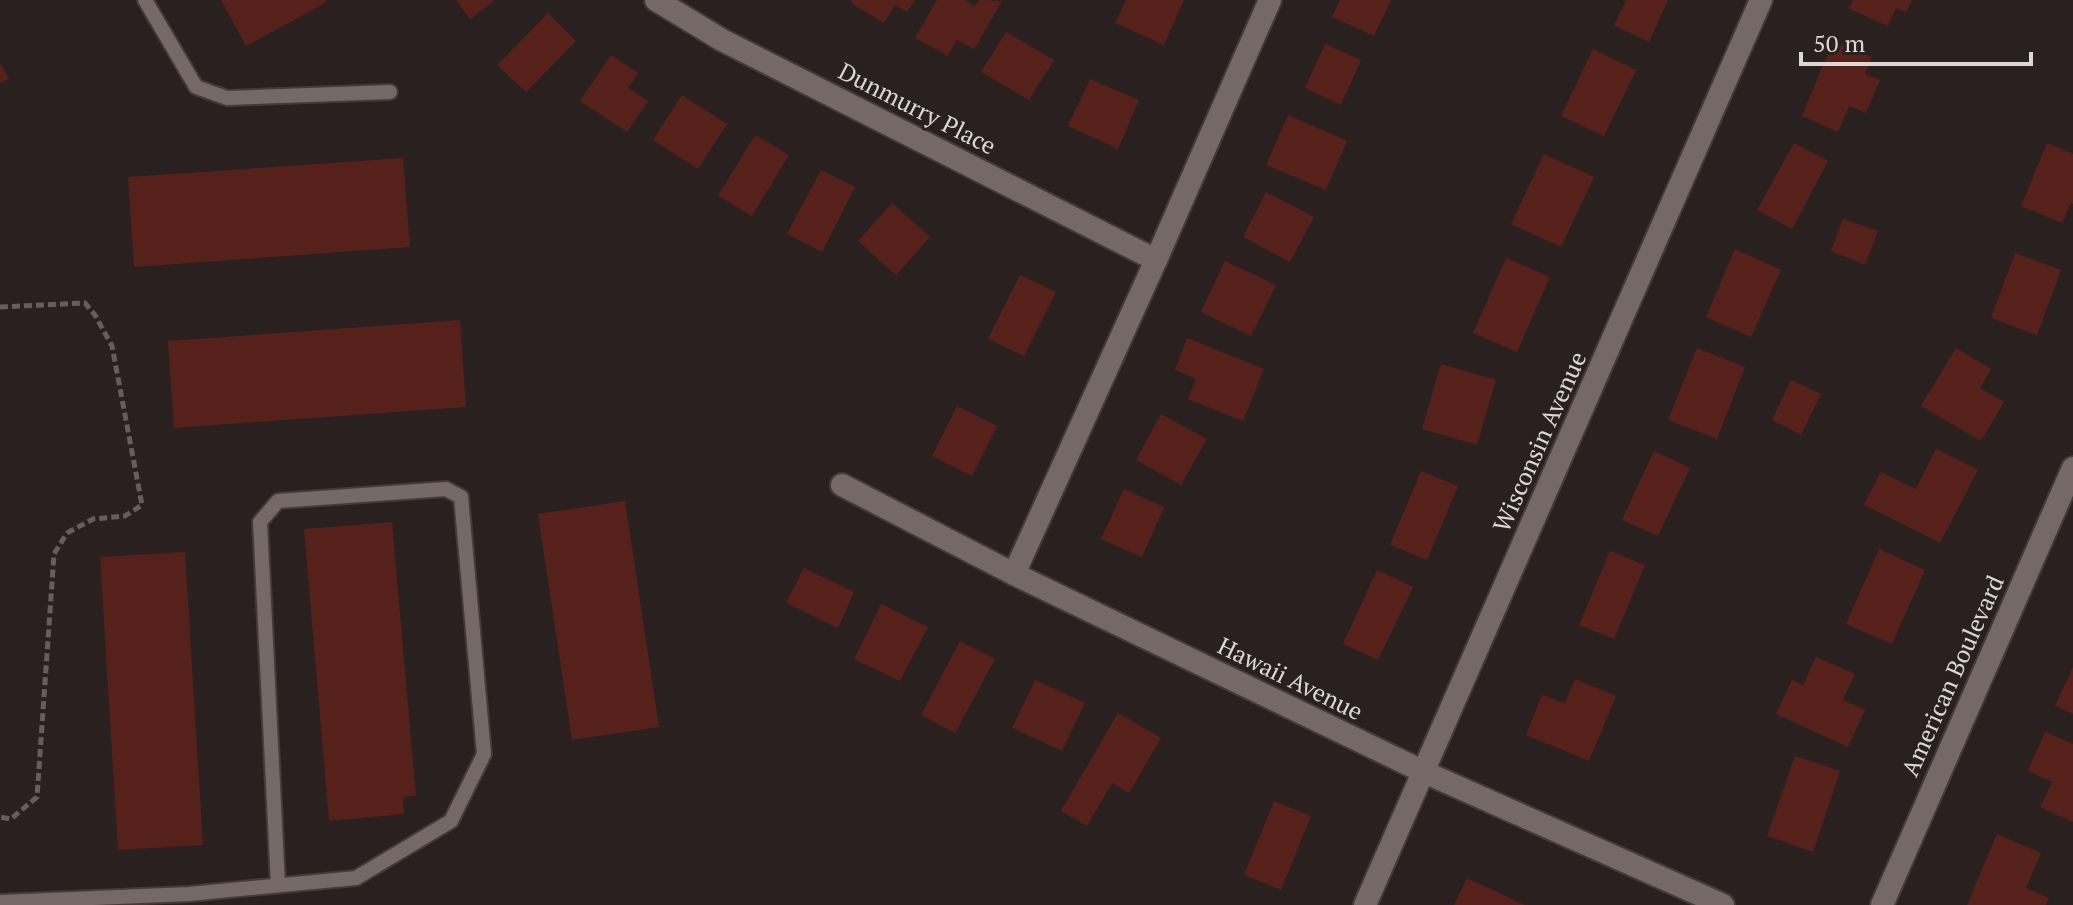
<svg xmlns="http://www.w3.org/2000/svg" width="2073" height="905" viewBox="0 0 2073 905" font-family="'PT Serif',serif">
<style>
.building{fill:#57211b}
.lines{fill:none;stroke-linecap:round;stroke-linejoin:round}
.service-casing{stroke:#433b3a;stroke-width:18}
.minor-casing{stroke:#433b3a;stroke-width:26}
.path{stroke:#665d5c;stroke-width:5;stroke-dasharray:8 4;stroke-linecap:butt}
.service{stroke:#756968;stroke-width:14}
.minor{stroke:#756968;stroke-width:22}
.labels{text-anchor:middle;stroke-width:6;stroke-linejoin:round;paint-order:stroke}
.street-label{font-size:24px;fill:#ddd6d5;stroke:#2a201f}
</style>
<rect width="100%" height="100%" fill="#2a201f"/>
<g class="building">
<polygon points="221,0 325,0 327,2 246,46"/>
<polygon points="456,0 495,0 470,19"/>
<polygon points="852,0 915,0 907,12 895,5 884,23 851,3"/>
<polygon points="937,0 964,0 975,6 979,0 1002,1 974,49 957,40 948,56 915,38"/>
<polygon points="1126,0 1184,0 1164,45 1115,23"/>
<polygon points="1340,0 1391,0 1374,36 1332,17"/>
<polygon points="1626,0 1668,0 1649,42 1614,26"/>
<polygon points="1853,0 1912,0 1906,12 1896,8 1888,26 1849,9"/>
<polygon points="548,13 576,41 526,92 497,65"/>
<polygon points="1006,32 1054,60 1029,100 981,72"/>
<polygon points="1833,41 1872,57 1865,74 1880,80 1866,113 1849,106 1838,132 1802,116"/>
<polygon points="1325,44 1361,60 1341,105 1305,88"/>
<polygon points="1593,49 1636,70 1604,136 1561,116"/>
<polygon points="611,55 638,73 628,88 648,101 627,132 580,101"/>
<polygon points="0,63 9,79 0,83"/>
<polygon points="1090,79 1139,100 1118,149 1068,126"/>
<polygon points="682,95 727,124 698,169 653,140"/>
<polygon points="1288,115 1347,141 1326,190 1266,165"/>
<polygon points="755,135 789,155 752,216 718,196"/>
<polygon points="1794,143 1828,161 1792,229 1757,210"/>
<polygon points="2047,143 2073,154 2073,204 2071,203 2062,223 2021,206"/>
<polygon points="1544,154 1594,177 1561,247 1511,224"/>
<polygon points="403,158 410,247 134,267 128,177"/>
<polygon points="821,170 855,187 822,252 787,234"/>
<polygon points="1266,192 1314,217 1290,262 1243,237"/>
<polygon points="892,203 930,237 896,275 858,241"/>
<polygon points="1843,219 1878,231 1865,265 1831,251"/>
<polygon points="1735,249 1781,270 1751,337 1706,317"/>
<polygon points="2015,253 2061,270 2037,335 1991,318"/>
<polygon points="1506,258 1550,277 1517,352 1473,333"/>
<polygon points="1225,261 1276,285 1251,336 1201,312"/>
<polygon points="1020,275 1056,292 1024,356 988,339"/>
<polygon points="460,320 466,407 174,428 168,341"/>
<polygon points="1187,338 1264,369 1243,421 1188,399 1196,379 1175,370"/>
<polygon points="1697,348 1745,367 1717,439 1668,420"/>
<polygon points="1956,348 1991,369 1980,388 2004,402 1981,441 1921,406"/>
<polygon points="1441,364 1496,380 1477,445 1422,429"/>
<polygon points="1791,380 1821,394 1801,435 1772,420"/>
<polygon points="957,406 997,426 972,476 932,456"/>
<polygon points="1161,414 1207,439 1181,485 1136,460"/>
<polygon points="1936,449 1978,470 1940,543 1864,505 1881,472 1916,489"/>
<polygon points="1654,451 1690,468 1658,536 1622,520"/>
<polygon points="1421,471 1458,486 1427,560 1390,545"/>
<polygon points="1124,489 1164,507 1142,557 1101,539"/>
<polygon points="625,501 659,727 572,740 538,514"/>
<polygon points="392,522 416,796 403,797 404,814 329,821 304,529"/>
<polygon points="1879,549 1925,570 1892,644 1846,624"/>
<polygon points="1610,551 1645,565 1614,639 1579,625"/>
<polygon points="185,552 203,845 118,850 100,557"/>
<polygon points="804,568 854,592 838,628 786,603"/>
<polygon points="1377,570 1413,587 1378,660 1343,644"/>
<polygon points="881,604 928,627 900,681 854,659"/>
<polygon points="960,641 995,659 955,733 921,715"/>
<polygon points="1816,657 1855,674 1843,700 1865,710 1848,747 1776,714 1792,680 1803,685"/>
<polygon points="2073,667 2073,714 2055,706"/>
<polygon points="1575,679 1616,696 1589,761 1526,735 1542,695 1565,703"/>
<polygon points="1035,680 1085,703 1062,751 1012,728"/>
<polygon points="1118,713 1161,738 1129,793 1112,783 1087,826 1061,811"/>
<polygon points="2045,732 2073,744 2073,822 2040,807 2052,782 2028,771"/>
<polygon points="1795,756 1840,771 1813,852 1767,836"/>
<polygon points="1274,801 1311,816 1281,890 1244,875"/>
<polygon points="1997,834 2041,853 2026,888 2049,898 2046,905 1967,905"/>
<polygon points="1467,878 1525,905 1454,905"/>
</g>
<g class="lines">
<defs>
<g id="service">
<polyline points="145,0 196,87 227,98 390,92"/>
<polyline points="0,902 189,894 356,878 451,821 484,754 461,497 446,489 278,501 260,522 278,885"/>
</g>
<g id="minor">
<polyline points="656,0 722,40 1156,260"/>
<polyline points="842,485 1014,574 1424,772 1723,905"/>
<polyline points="1014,574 1156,260 1270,0"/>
<polyline points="1365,905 1761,0"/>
<polyline points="1882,905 2073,468"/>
</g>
</defs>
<use href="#service" class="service-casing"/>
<use href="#minor" class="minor-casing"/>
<polyline class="path" points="0,307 85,303 95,315 112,346 142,505 125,516 93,519 67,533 54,554 37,797 11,819 0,817"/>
<use href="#service" class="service"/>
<use href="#minor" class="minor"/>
</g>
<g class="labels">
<g class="street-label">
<text transform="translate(917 109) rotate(27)" y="8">Dunmurry Place</text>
<text transform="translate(1540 442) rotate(-66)" y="8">Wisconsin Avenue</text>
<text transform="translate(1953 676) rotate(-66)" y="8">American Boulevard</text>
<text transform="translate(1290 679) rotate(26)" y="8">Hawaii Avenue</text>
</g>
</g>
<path d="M1801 52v12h230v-12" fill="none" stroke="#ddd6d5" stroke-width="4"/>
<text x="1813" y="52" font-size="24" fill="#ddd6d5" stroke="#2a201f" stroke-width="6" paint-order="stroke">50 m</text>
</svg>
